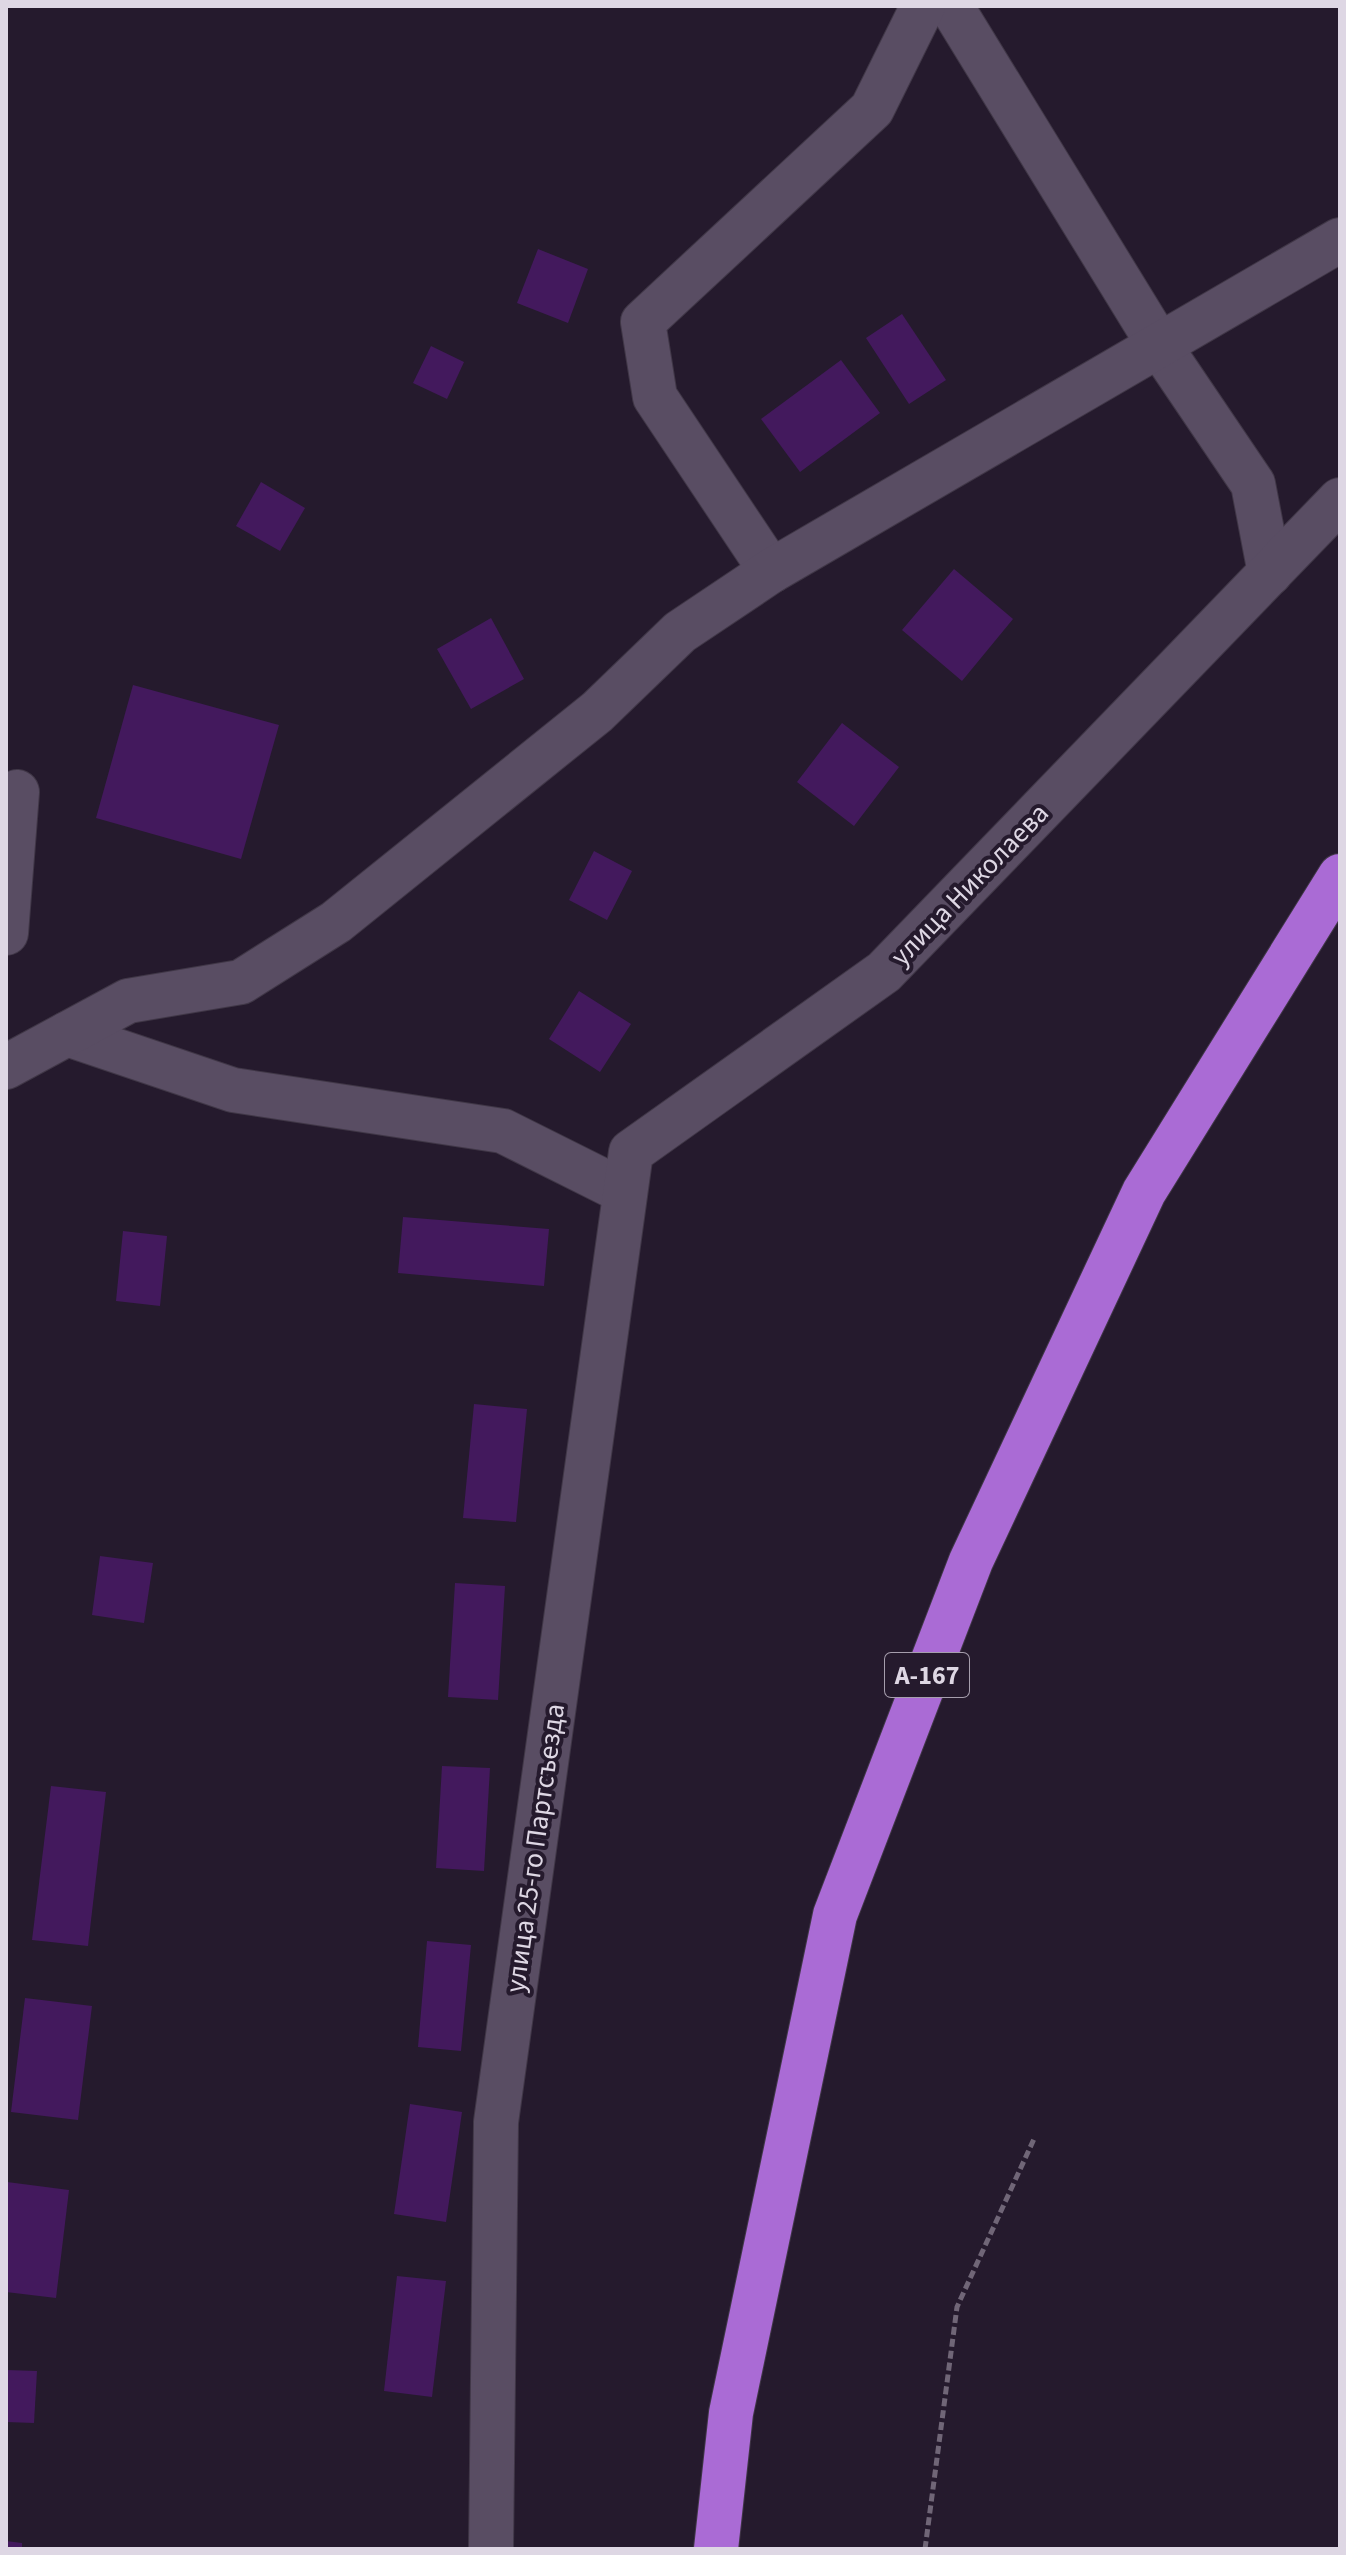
<svg xmlns="http://www.w3.org/2000/svg" width="1346" height="2555" viewBox="0 0 1346 2555" font-family="'Source Sans 3',sans-serif">
<style>
.building{fill:#43195d}
.lines{fill:none;stroke-linecap:round;stroke-linejoin:round}
.minor-casing{stroke:#403747;stroke-width:46}
.highway-casing{stroke:#403747;stroke-width:46}
.path{stroke:#706677;stroke-width:5;stroke-dasharray:8 4;stroke-linecap:butt}
.minor{stroke:#594d63;stroke-width:44}
.highway{stroke:#aa6bd5;stroke-width:44}
.labels{text-anchor:middle;stroke-width:8;stroke-linejoin:round;paint-order:stroke}
.shield{fill:#251a2d;stroke:#a69ead;stroke-width:2}
.shield-label{font-size:26px;font-weight:bold;fill:#ded7e4}
.street-label{font-size:28px;fill:#ded7e4;stroke:#251a2d}
</style>
<rect width="100%" height="100%" fill="#251a2d"/>
<g class="building">
<polygon points="538,249 588,269 568,323 517,303"/>
<polygon points="902,314 946,380 909,404 866,338"/>
<polygon points="431,346 464,362 447,399 413,383"/>
<polygon points="841,360 880,413 800,472 761,419"/>
<polygon points="261,482 305,508 280,551 236,526"/>
<polygon points="954,569 1013,619 962,681 902,630"/>
<polygon points="491,618 524,679 471,709 437,649"/>
<polygon points="133,685 279,725 241,859 96,818"/>
<polygon points="842,723 899,767 854,826 797,782"/>
<polygon points="594,851 632,871 607,920 569,900"/>
<polygon points="579,991 631,1024 600,1072 549,1039"/>
<polygon points="403,1217 549,1229 544,1286 398,1273"/>
<polygon points="123,1231 167,1236 160,1306 116,1301"/>
<polygon points="474,1404 527,1409 516,1522 463,1518"/>
<polygon points="100,1556 153,1563 144,1623 92,1615"/>
<polygon points="455,1583 505,1586 498,1700 448,1697"/>
<polygon points="442,1766 490,1768 484,1871 436,1868"/>
<polygon points="51,1786 106,1792 88,1946 32,1940"/>
<polygon points="427,1941 471,1945 461,2051 418,2047"/>
<polygon points="25,1998 92,2006 78,2120 11,2112"/>
<polygon points="410,2104 462,2112 446,2222 394,2214"/>
<polygon points="7,2182 69,2190 56,2298 6,2292"/>
<polygon points="397,2276 446,2281 432,2397 384,2391"/>
<polygon points="6,2370 37,2371 34,2423 6,2422"/>
<polygon points="6,2541 22,2543 22,2549 6,2549"/>
</g>
<g class="lines">
<defs>
<g id="minor">
<polyline points="951,6 1159,345 1253,484 1270,573"/>
<polyline points="771,571 655,397 643,322 872,109 923,6"/>
<polyline points="6,933 17,792"/>
<polyline points="67,1034 233,1090 503,1131 625,1192"/>
<polyline points="6,1067 128,1001 241,982 336,922 597,712 680,632 771,571 1340,240"/>
<polyline points="491,2549 496,2122 631,1152 884,972 1340,500"/>
</g>
<polyline id="highway" points="716,2549 731,2413 835,1915 971,1561 1144,1192 1340,876"/>
</defs>
<use href="#minor" class="minor-casing"/>
<use href="#highway" class="highway-casing"/>
<polyline class="path" points="925,2549 957,2307 1034,2139"/>
<use href="#minor" class="minor"/>
<use href="#highway" class="highway"/>
</g>
<g class="labels">
<rect class="shield" x="885" y="1653" width="84" height="44" rx="6"/>
<g class="shield-label">
<text x="927" y="1684">А-167</text>
</g>
<g class="street-label">
<text transform="translate(969 884) rotate(-46)" y="10">улица Николаева</text>
<text transform="translate(534 1848) rotate(-82)" y="10">улица 25-го Партсъезда</text>
</g>
</g>
<rect width="1346" height="2555" fill="none" stroke="#ded7e4" stroke-width="16"/>
</svg>
